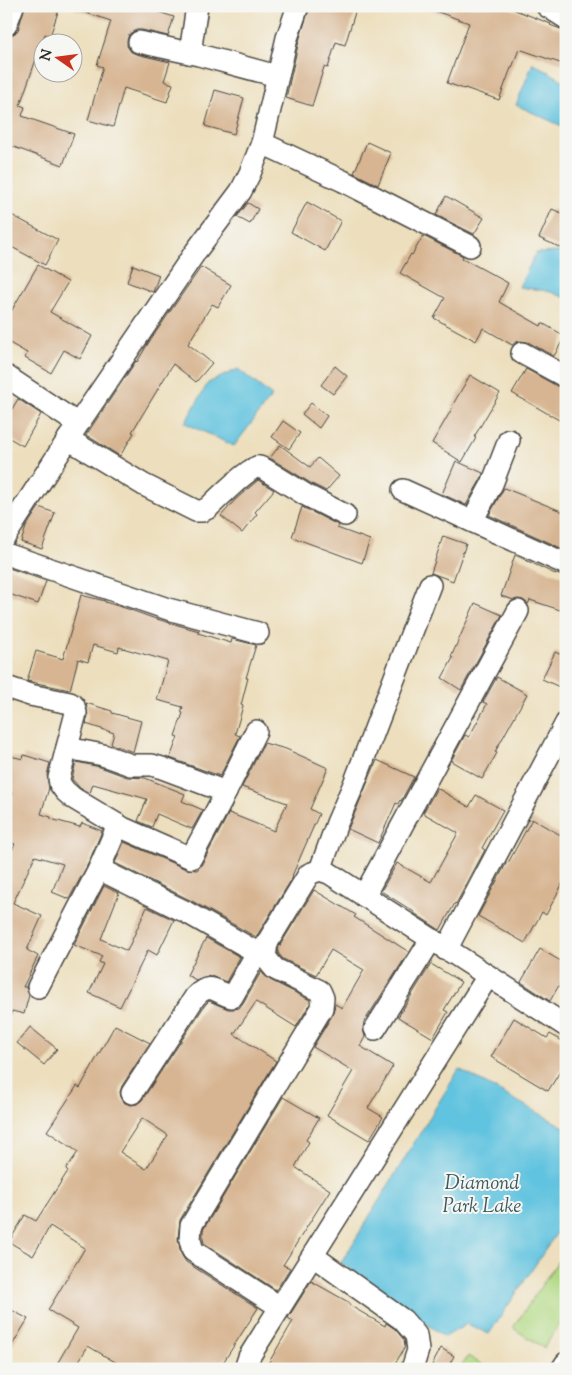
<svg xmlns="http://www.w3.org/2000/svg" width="572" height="1375" viewBox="0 0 572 1375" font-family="'Sorts Mill Goudy',serif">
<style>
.green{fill:#b1d983;stroke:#6e8257}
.water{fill:#61c3df;stroke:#467785}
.building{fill:#d7b592;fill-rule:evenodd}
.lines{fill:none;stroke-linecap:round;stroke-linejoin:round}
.minor-casing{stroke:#484641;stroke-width:24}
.minor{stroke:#fff;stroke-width:21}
.labels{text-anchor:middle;stroke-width:4;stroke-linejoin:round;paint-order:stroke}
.water-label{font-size:20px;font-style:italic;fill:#3b5961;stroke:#f6f6f2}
</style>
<rect width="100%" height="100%" fill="#f6f6f2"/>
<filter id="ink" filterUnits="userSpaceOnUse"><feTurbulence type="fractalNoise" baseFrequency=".02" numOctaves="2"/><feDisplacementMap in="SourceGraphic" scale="10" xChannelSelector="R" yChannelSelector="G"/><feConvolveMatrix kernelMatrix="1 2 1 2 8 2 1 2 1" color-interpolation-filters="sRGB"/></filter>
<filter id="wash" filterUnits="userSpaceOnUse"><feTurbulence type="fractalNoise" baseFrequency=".0096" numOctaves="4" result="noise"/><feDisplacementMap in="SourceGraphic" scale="20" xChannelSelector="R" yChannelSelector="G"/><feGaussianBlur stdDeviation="1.12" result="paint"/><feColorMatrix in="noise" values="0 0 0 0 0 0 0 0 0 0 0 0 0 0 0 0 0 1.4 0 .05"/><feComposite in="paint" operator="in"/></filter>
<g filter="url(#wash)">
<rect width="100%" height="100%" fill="#eddfbd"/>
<g class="green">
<polygon points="566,1249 566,1313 544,1348 513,1328"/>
<polygon points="468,1356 489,1369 460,1369"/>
</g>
<g class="water">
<polygon points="533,63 566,82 566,128 516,105"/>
<polygon points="560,252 566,254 566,298 548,291 519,287 536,253"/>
<polygon points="238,369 272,396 234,446 185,423 208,383"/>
<polygon points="459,1069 566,1128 566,1219 489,1334 467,1324 445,1337 341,1263"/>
</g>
<g id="blocks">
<g class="building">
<polygon points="25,6 60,6 50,36 45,34 20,105 25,107 22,116 74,134 63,165 11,146 8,154 6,154 6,40 7,37 14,34 18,30"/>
<polygon points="75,6 140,6 174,17 168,36 142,30 136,30 129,34 127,40 127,46 131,52 136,54 170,62 164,81 173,84 167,102 124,88 113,127 88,120 103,67 97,65 111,21 74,9"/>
<polygon points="310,6 357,6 345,45 336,42 328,68 324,67 312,106 286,98 299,41"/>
<polygon points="428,6 505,6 551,24 550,25 566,31 566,65 519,49 512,68 511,68 499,100 465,88 464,89 447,83 469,23 427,8"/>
<polygon points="215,90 244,98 234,134 205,126"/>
<polygon points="367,142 391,153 378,185 354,173"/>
<polygon points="446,196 484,218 474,234 436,215"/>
<polygon points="307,202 341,221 325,251 291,232"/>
<polygon points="248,203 258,209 250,224 237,217"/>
<polygon points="552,209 566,215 566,250 539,238"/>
<polygon points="6,212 58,240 45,265 6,244"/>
<polygon points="423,236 463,256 462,258 508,283 499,302 541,326 542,323 565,336 554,356 528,342 521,341 516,342 512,345 483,328 476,341 434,318 445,298 400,273 411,254 412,255"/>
<polygon points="38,265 68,282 50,312 92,336 80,359 64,350 51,373 25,358 27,353 6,341 6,320"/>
<polygon points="133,265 159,275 153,292 127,282"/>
<polygon points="201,267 231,285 218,307 212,304 188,344 212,363 196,382 173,364 132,432 134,433 120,456 86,435 136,361 137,362 149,342"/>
<polygon points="335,366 347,376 333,394 321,385"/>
<polygon points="526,369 566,391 566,424 512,393"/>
<polygon points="470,375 500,393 474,437 476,438 462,462 432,443 453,407 452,406"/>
<polygon points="18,399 41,414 23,446 6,436 6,419"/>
<polygon points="311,403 327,416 319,428 302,414"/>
<polygon points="283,421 300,433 289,449 272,437"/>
<polygon points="280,445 310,467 318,458 339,476 326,491 312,484 270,458"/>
<polygon points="456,461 483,473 481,479 466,505 442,494"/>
<polygon points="258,480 274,490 255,512 257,514 242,533 221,516 235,500"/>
<polygon points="504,488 566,513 566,543 563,549 489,515"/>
<polygon points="39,507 55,513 42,549 21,542 26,527"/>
<polygon points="302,507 338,525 337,528 370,540 362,563 292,537"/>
<polygon points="443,536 466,544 453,581 431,573"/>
<polygon points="515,555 553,573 566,577 566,612 530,600 528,604 523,600 518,599 514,600 501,596"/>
<polygon points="6,567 46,581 38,604 6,593"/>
<polygon points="81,595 105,601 105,602 128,609 153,618 199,631 198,633 231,643 232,639 256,645 246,678 248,678 241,705 243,706 235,734 240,736 220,776 170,758 178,737 175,736 183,713 181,712 183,707 157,700 168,661 119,647 118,652 93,645 88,662 78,659 70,690 27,681 36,651 63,659"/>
<polygon points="475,603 502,615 461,690 442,678 453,658 451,657"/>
<polygon points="555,652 566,657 566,690 542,679"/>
<polygon points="497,677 527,694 495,752 497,753 482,779 451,761 465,735 469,737 487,704 483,702"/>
<polygon points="86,703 112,711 112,713 141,721 133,752 111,744 114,733 86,724 88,716"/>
<polygon points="264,743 286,749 328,768 310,809 319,814 292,876 293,877 256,937 192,901 115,863 124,842 186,869 197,870 202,864 229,813 274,831 287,803 242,787"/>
<polygon points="6,755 23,759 24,755 50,763 47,775 49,788 41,814 51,817 51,819 80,827 82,823 102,831 88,864 69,899 52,892 63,864 35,856 13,903 42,916 27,950 38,956 23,987 26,987 29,995 24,1014 12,1011 6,1023 6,863 15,844 6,842 6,812 12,793 6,792"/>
<polygon points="377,760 414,777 401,801 400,800 398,804 396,803 378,843 348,829"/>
<polygon points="76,762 100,767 127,777 145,778 185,794 182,801 203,810 192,829 157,814 152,827 138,821 147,799 93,784 90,793 80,788 72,779"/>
<polygon points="437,788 469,807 476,795 503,810 482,848 485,850 456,904 455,903 440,930 414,913 414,912 381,891 397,863 431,882 458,833 423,813"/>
<polygon points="532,819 566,838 566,877 546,915 542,912 525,943 478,916 507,862 508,863"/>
<polygon points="104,886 119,893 101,939 127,951 147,907 174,920 157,955 148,950 120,1007 89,993 103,964 99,962 102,956 74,945"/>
<polygon points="314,890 356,915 354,917 409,952 364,1022 363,1028 365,1037 360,1046 393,1066 368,1108 383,1117 369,1140 327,1115 353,1071 313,1047 333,1014 335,1004 342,1008 364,970 331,950 316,975 283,959 278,953 279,947"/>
<polygon points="206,938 240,957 226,982 211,976 203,977 196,980 187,975"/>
<polygon points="540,949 566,964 566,973 550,1001 521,982"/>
<polygon points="431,964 461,982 444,1010 448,1012 433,1038 398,1017"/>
<path d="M261,972L270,980L310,1000V1004L296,1027L256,1002L234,1034L276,1061L180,1220L178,1239L181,1254L186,1262L258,1308L219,1369H127L88,1346L74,1369H54L78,1328L48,1310L85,1248L50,1226L33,1256L9,1242L25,1215L36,1221L68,1171L66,1169L78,1152L47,1131L77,1086L80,1088L115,1025L150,1043L122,1086L120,1092L121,1098L125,1103L131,1105L137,1104L142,1100L205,1005L209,1001L228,1009H233L239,1008L243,1003ZM142,1118L168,1135L146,1169L120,1152Z"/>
<polygon points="514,1018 547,1038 550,1034 566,1043 566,1062 548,1091 491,1057"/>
<polygon points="30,1027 57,1049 44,1065 17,1043"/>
<polygon points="283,1097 319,1118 306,1140 309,1142 295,1167 330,1190 283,1265 290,1268 276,1290 204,1243 203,1239 203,1230"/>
<polygon points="311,1281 350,1303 349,1305 385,1326 386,1323 395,1329 404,1340 405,1347 392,1369 265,1369 293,1321 288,1318"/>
<polygon points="6,1307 28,1319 6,1355"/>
<polygon points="441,1348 454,1356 447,1369 430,1369"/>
</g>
</g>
</g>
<g filter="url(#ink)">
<use href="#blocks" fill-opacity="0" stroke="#484641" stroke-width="1"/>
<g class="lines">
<defs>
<g id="minor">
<polyline points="547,6 566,18"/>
<polyline points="6,25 13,6"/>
<polyline points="139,42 199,55 277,76"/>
<polyline points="190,53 197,6"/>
<polyline points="262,143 343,181 470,246"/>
<polyline points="522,353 566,377"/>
<polyline points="6,376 78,424"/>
<path d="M68,439L144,485L196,511H202L208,508C215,501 250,467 257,467C259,466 262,468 264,469L306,495L345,515"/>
<polyline points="403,490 566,564"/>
<polyline points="472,521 492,484 509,440"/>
<polyline points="6,535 78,424 196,251 241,191 250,173 262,143 287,38 298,6"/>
<polyline points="6,554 168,609 258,633"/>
<polyline points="6,687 30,695 70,703 74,706 76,713 59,778 60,784 65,791 73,798 123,828 191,858 221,802 256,731"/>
<polyline points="67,748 103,755 131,765 152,765 162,768 226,792"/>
<polyline points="99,869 186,912 265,957"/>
<polyline points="320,870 337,823 354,784 430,585"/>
<polyline points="364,896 518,611"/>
<polyline points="446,950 566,723"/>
<polyline points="38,987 99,869 118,825"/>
<polyline points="375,1029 431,940"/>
<path d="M132,1093L195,997C211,980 215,993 232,997L257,953"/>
<polyline points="313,1256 403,1320 416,1335 418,1350 412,1369"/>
<polyline points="280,1307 193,1251 190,1240 191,1226 322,1008 323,998 320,991 275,969 265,957 267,943 309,874 320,870 329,873 566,1026"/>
<polyline points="245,1369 249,1357 488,976"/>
<polyline points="562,1369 566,1363"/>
</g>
</defs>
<use href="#minor" class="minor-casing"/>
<use href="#minor" class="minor"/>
</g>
</g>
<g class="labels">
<g class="water-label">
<text x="482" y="1189">Diamond<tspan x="482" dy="23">Park Lake</tspan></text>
</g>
</g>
<rect width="572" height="1375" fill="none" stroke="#f6f6f2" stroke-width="25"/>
<g transform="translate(58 58) rotate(284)"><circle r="24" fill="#f6f6f2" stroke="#a5a5a2"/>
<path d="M0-4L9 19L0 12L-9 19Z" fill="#c8321e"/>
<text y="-8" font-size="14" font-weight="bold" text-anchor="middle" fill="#2b2b2b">N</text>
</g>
</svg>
